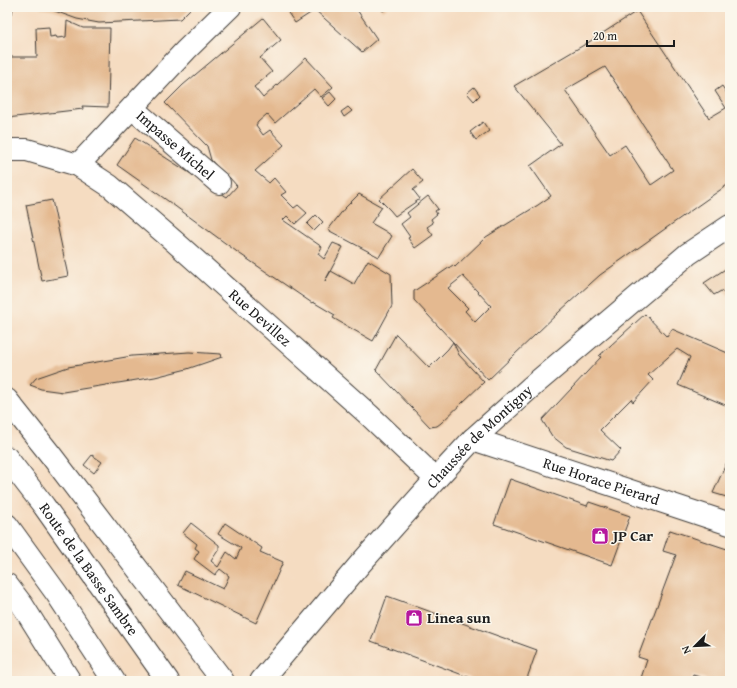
<svg xmlns="http://www.w3.org/2000/svg" width="737" height="688" viewBox="0 0 737 688" font-family="'Gentium Book Plus',serif">
<style>
.building{fill:#e4b990;fill-rule:evenodd}
.lines{fill:none;stroke-linecap:round;stroke-linejoin:round}
.minor-casing{stroke:#3d3935;stroke-width:24}
.secondary-casing{stroke:#3d3935;stroke-width:24}
.trunk-casing{stroke:#3d3935;stroke-width:24}
.minor{stroke:#fff;stroke-width:22}
.secondary{stroke:#fff;stroke-width:22}
.trunk{stroke:#fff;stroke-width:22}
.labels{text-anchor:middle;stroke-width:3;stroke-linejoin:round;paint-order:stroke}
.street-label{font-size:15px;fill:#1c1c1c;stroke:#fbf7ec}
.poi-label{font-size:15px;font-weight:bold;fill:#1c1c1c;stroke:#fbf7ec;text-anchor:start}
</style>
<rect width="100%" height="100%" fill="#fbf7ec"/>
<filter id="ink" filterUnits="userSpaceOnUse"><feTurbulence type="fractalNoise" baseFrequency=".025" numOctaves="2"/><feDisplacementMap in="SourceGraphic" scale="8" xChannelSelector="R" yChannelSelector="G"/><feConvolveMatrix kernelMatrix="1 2 1 2 8 2 1 2 1" color-interpolation-filters="sRGB"/></filter>
<filter id="wash" filterUnits="userSpaceOnUse"><feTurbulence type="fractalNoise" baseFrequency=".012" numOctaves="4" result="noise"/><feDisplacementMap in="SourceGraphic" scale="16" xChannelSelector="R" yChannelSelector="G"/><feGaussianBlur stdDeviation="0.9" result="paint"/><feColorMatrix in="noise" values="0 0 0 0 0 0 0 0 0 0 0 0 0 0 0 0 0 1.4 0 .05"/><feComposite in="paint" operator="in"/></filter>
<g filter="url(#wash)">
<rect width="100%" height="100%" fill="#f5dcc1"/>
<g id="blocks">
<g class="building">
<polygon points="7,7 13,8 12,14 7,13"/>
<polygon points="40,7 192,7 180,19 99,23 77,19 52,10 40,8"/>
<polygon points="284,7 355,7 377,39 362,52 315,10 295,23"/>
<polygon points="379,7 388,7 383,11"/>
<path d="M637,11L709,118L726,108L715,91L722,86L728,95L729,94L730,97V183L662,231L600,275L559,312L488,380L453,342L459,355L484,382L441,423L437,426L430,427L376,370L396,334L429,368L448,349L453,342L414,300V291L437,276L453,265L455,267L486,237L538,205L551,196L530,166L561,144L514,86L589,42ZM605,67L673,170L651,185L625,145L610,155L565,90ZM463,276L491,306L475,322L465,311L468,308L448,288Z"/>
<polygon points="263,18 281,40 260,58 272,72 254,87 263,98 306,58 333,87 321,97 314,89 275,123 267,114 258,122 256,125 263,135 270,130 284,145 255,171 269,183 274,178 286,192 281,195 294,208 298,205 307,213 295,224 287,216 283,220 322,247 318,254 324,259 333,243 343,247 325,281 331,271 354,284 368,260 391,274 392,306 373,341 333,318 335,315 313,302 312,303 240,254 168,201 117,165 135,138 227,197 237,186 229,177 227,179 211,160 207,146 165,103 183,85"/>
<polygon points="67,21 83,28 110,28 108,107 82,106 83,109 7,118 7,57 37,57 36,28 49,27 50,37 56,36 57,38 66,37"/>
<polygon points="474,87 480,95 474,101 467,93"/>
<polygon points="330,92 336,99 329,106 322,98"/>
<polygon points="348,107 352,111 344,117 341,112"/>
<polygon points="483,122 489,131 476,140 470,132"/>
<polygon points="412,169 423,182 413,190 420,199 395,216 390,210 379,199"/>
<polygon points="359,194 382,207 371,223 385,231 392,236 379,257 328,230 344,209"/>
<polygon points="428,196 438,209 435,211 437,214 431,219 433,223 427,227 433,235 415,248 408,238 410,237 401,224 410,217 407,213"/>
<polygon points="52,200 68,276 42,281 26,205"/>
<polygon points="316,215 323,222 314,231 307,224"/>
<polygon points="730,266 730,296 721,291 714,295 704,283"/>
<polygon points="645,314 667,337 672,329 730,354 730,407 678,385 690,357 677,349 648,375 653,380 633,402 631,399 600,430 621,450 611,461 566,447 552,436 542,420 601,357 599,356"/>
<polygon points="189,352 221,354 222,357 187,369 155,377 63,392 41,389 30,385 36,378 68,367 132,356"/>
<polygon points="92,455 102,462 94,473 84,465"/>
<polygon points="730,455 730,498 713,493"/>
<polygon points="510,479 587,506 589,502 630,516 612,565 494,524"/>
<polygon points="191,523 219,545 219,549 211,561 218,567 227,552 236,559 241,548 218,534 225,523 262,548 260,552 283,562 256,623 178,585 185,571 223,589 229,576 220,569 215,575 194,559 199,551 195,548 197,544 183,533"/>
<polygon points="670,530 730,550 730,681 713,681 693,675 691,681 640,681 647,660 638,657 676,555 663,551"/>
<polygon points="387,596 537,650 526,681 479,681 371,641"/>
</g>
</g>
</g>
<g filter="url(#ink)">
<use href="#blocks" fill-opacity="0" stroke="#3d3935" stroke-width="1"/>
<g class="lines">
<defs>
<g id="minor">
<path id="s1" d="M132,108L219,183"/>
<path id="s2" d="M7,150H27L78,165L110,186L175,242L369,415L436,479"/>
<polyline points="78,165 186,50 230,7"/>
<path id="s3" d="M473,439L730,524"/>
</g>
<g id="secondary">
<path id="s4" d="M261,681L361,563L436,479L473,439L530,388L688,254L730,226"/>
</g>
<g id="trunk">
<polyline points="7,400 50,454 223,681"/>
<path id="s5" d="M7,458L44,506L168,681"/>
<polyline points="7,525 57,594 114,681"/>
<polyline points="7,585 23,606 70,681"/>
</g>
</defs>
<use href="#minor" class="minor-casing"/>
<use href="#secondary" class="secondary-casing"/>
<use href="#trunk" class="trunk-casing"/>
<use href="#minor" class="minor"/>
<use href="#secondary" class="secondary"/>
<use href="#trunk" class="trunk"/>
</g>
</g>
<defs>
<symbol id="shop-square" viewBox="-11 -11 22 22"><rect x="-9" y="-9" width="18" height="18" rx="4" fill="#b5179e" stroke="#fbf7ec"/><path d="M-5-2.5h2.3a2.7 3.5 0 0 1 5.4 0H5L5.5 6h-11ZM-1.5-2.5h3a1.5 2.3 0 0 0-3 0Z" fill="#fff"/></symbol>
</defs>
<g fill-rule="evenodd">
<use href="#shop-square" x="590" y="526" width="20" height="20"/>
<use href="#shop-square" x="404" y="608" width="20" height="20"/>
</g>
<g class="labels">
<g class="street-label">
<text dy="5" stroke="none"><textPath href="#s1" startOffset="57">Impasse Michel</textPath></text>
<text dy="5" stroke="none"><textPath href="#s2" startOffset="311">Rue Devillez</textPath></text>
<text dy="5" stroke="none"><textPath href="#s4" startOffset="328">Chaussée de Montigny</textPath></text>
<text dy="5" stroke="none"><textPath href="#s3" startOffset="135">Rue Horace Pierard</textPath></text>
<text dy="5" stroke="none"><textPath href="#s5" startOffset="138">Route de la Basse Sambre</textPath></text>
</g>
<g class="poi-label">
<text x="613" y="541">JP Car</text>
<text x="427" y="623">Linea sun</text>
</g>
</g>
<rect width="737" height="688" fill="none" stroke="#fbf7ec" stroke-width="24"/>
<g transform="translate(695 646) rotate(246)" stroke="#fbf7ec" stroke-width="3" paint-order="stroke">
<path d="M0-3L7 15L0 10L-7 15Z" fill="#1c1c1c"/>
<text y="-6" font-size="11" font-weight="bold" text-anchor="middle" fill="#1c1c1c">N</text>
</g>
<path d="M587 40v6h87v-6" fill="none" stroke="#1c1c1c" stroke-width="2"/>
<text x="593" y="40" font-size="12" fill="#1c1c1c" stroke="#fbf7ec" stroke-width="3" paint-order="stroke">20 m</text>
</svg>
